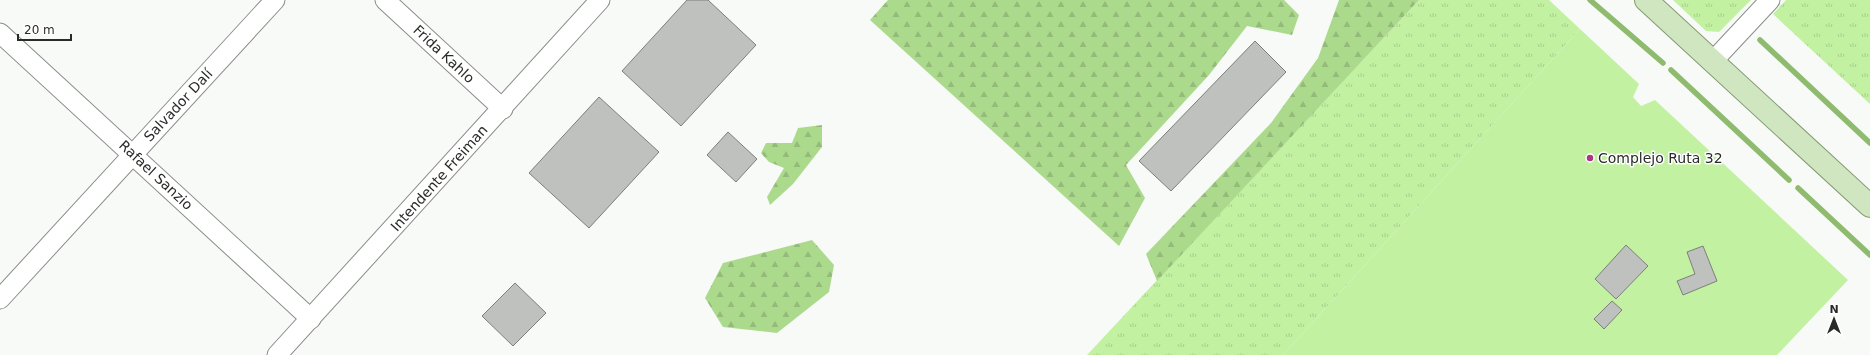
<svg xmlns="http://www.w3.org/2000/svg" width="1870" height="355" viewBox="0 0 1870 355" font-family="'DejaVu Sans',sans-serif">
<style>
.grass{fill:url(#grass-tufts)}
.forest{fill:url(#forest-firs)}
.pitch{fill:#c3f1a2}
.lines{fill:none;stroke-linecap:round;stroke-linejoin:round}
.stream{stroke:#8ebb6e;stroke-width:5.5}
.building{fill:#bec1bd;stroke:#7d7f7c}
.street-casing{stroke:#8a8d89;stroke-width:21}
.primary-casing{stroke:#819a70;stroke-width:24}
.street{stroke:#fff;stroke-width:19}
.primary{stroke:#d0e6c0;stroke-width:22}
.poi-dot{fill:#ae3488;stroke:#fff;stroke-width:1.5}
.labels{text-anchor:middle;stroke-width:3;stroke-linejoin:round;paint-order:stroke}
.street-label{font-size:14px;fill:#2a2b29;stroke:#fff}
.poi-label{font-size:14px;fill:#2a2b29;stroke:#fff;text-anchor:start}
</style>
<defs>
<pattern id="grass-tufts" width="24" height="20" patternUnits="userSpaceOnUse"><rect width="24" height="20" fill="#c3f1a2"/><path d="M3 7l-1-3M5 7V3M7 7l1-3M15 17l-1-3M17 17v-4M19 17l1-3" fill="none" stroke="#a8cf8c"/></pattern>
<pattern id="forest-firs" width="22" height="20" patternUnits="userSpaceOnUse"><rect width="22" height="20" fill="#acda8c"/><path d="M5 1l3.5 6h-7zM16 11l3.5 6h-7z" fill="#94bb79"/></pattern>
</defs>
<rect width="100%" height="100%" fill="#f7faf6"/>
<g class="grass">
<polygon points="1419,0 1549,0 1580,29 1283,355 1087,355"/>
<polygon points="1673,0 1751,0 1719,32 1706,31"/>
<polygon points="1786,0 1870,0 1870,104 1773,14"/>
</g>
<g class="forest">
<polygon points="888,0 1284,0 1299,15 1292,35 1247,26 1209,75 1126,165 1145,198 1119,246 870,20"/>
<polygon points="1339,0 1419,0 1157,281 1146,254 1271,123 1318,58"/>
<polygon points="822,125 822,147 793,184 770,205 767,197 784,168 769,162 761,153 766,143 792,143 798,128"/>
<polygon points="812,240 834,265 829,292 777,333 723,327 705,298 723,263"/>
</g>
<polygon class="pitch" points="1580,29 1639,84 1633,97 1641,106 1655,100 1848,280 1777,355 1283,355"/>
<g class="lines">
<g class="stream">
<polyline points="1590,0 1663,63"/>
<polyline points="1760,40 1870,143"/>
<polyline points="1671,70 1789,180"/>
<polyline points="1798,188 1870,255"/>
</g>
</g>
<g class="building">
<polygon points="687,0 708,0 756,45 681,126 622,71"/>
<polygon points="1255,41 1286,72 1171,191 1139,161"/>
<polygon points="599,97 659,152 589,228 529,173"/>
<polygon points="728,132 757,159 736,182 707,155"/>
<polygon points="1626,245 1648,266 1616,299 1595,279"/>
<polygon points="1703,246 1717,281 1683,295 1677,281 1695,274 1687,252"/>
<polygon points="515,283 546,313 513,346 482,316"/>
<polygon points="1612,301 1622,310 1604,329 1594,319"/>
</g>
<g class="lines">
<defs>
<g id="street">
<polyline points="385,0 503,109"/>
<polyline points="0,33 311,319"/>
<polyline points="1713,61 1770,0"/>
<polyline points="0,299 275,0"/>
<polyline points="277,355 600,0"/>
</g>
<polyline id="primary" points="1646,0 1870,206"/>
</defs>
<use href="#street" class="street-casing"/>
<use href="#primary" class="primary-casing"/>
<use href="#street" class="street"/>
<use href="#primary" class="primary"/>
</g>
<circle class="poi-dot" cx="1590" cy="158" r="4"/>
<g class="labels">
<g class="street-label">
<text transform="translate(444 54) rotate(43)" y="5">Frida Kahlo</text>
<text transform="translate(178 105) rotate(-47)" y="5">Salvador Dalí</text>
<text transform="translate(156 175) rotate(43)" y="5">Rafael Sanzio</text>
<text transform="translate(439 178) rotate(-48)" y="5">Intendente Freiman</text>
</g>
<g class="poi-label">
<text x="1598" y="163">Complejo Ruta 32</text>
</g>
</g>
<g transform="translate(1834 319)" stroke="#ffffff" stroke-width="3" paint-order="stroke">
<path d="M0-3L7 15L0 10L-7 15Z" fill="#2a2b29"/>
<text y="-6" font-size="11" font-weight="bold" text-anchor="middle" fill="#2a2b29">N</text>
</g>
<path d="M18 34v6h53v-6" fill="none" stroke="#2a2b29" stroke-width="2"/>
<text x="24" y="34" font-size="12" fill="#2a2b29" stroke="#ffffff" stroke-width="3" paint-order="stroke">20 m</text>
</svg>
